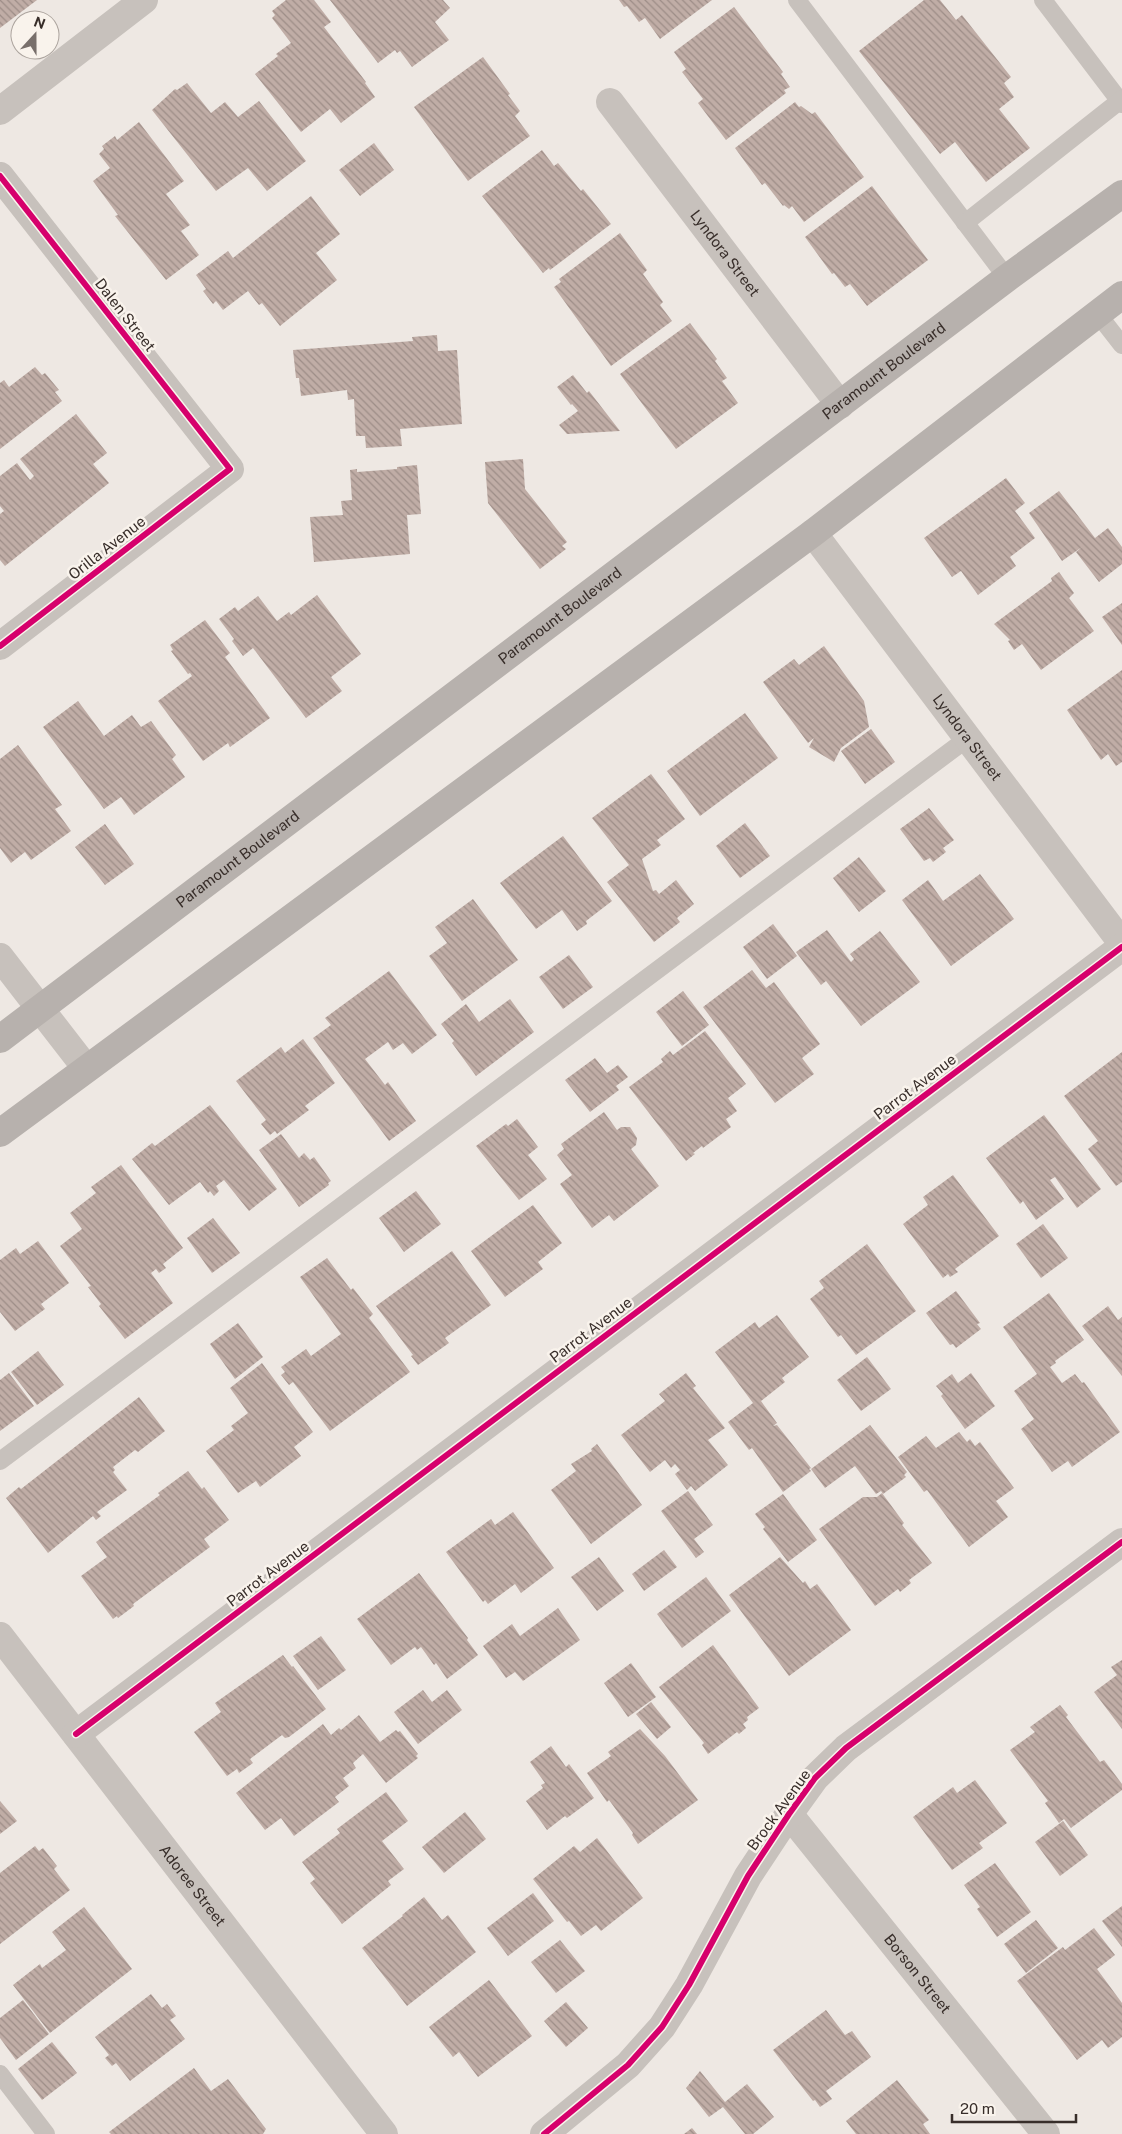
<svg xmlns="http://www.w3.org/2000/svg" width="1122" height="2134" viewBox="0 0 1122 2134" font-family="'Public Sans',sans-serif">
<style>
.building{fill:url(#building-back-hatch)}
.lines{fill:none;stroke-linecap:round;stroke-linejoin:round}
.lane{stroke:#c7c1bc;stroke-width:18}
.street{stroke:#c7c1bc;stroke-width:28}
.secondary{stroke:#b7b1ad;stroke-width:28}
.cycleway-casing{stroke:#f9f3ec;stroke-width:9}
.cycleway{stroke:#d6006c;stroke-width:6}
.labels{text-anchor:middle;stroke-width:5;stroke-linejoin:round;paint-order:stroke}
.street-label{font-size:15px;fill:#382e2a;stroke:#f9f3ec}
</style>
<defs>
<pattern id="building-back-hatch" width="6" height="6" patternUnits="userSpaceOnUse" patternTransform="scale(1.25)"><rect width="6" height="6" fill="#c0ada6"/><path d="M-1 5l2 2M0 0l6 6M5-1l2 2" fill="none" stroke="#9d8d87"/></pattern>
</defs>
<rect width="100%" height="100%" fill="#eee8e3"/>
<g class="building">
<polygon points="0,0 37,0 0,28"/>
<polygon points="286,0 314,0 331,22 324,27 366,82 365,83 375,97 341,123 330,109 301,132 255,74 278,56 276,54 291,43 272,18 275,15 272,11"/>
<polygon points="330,0 443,0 450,8 435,22 449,40 412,67 400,51 397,53 395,50 378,63"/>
<polygon points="619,0 712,0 660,39 645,18 639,22 627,6 624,7"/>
<polygon points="924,0 940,0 956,20 962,15 1011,77 1004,83 1014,97 999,109 1030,148 986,182 955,142 940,154 859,51"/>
<polygon points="734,7 783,72 781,74 790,87 784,90 786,93 726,140 698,103 703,99 682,72 686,69 674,52"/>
<polygon points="483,57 510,94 508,95 520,111 515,116 530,136 468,181 414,107"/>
<polygon points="187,83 211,113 225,102 238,117 259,101 306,161 267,191 248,168 216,191 152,110 175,89 177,90"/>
<polygon points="795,102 799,107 801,106 812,114 815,112 864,177 804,222 792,206 789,209 784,205 783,206 765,183 762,185 735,148"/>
<polygon points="139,122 184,181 166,194 190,225 181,231 199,255 166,280 115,216 118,215 93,181 110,168 99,154 104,149 102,146 115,136 117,140"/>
<polygon points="374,143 394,170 360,196 339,170"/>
<polygon points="542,150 554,166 558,163 581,191 583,189 611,224 550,270 549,268 543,273 482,196"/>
<polygon points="872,186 928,260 867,306 850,284 845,287 834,273 832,274 805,237"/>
<polygon points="311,196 340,234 316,253 337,280 280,326 262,303 259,305 248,291 223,310 216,301 213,304 203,291 206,289 196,275 228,251 233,258"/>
<polygon points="620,233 647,270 643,274 663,302 660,305 672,321 611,366 554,287 561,282 559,279"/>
<polygon points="690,323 717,359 715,361 727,378 722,381 738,403 676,449 620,374"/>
<polygon points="437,335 438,351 457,350 462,424 400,429 402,446 366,448 365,436 356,436 354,399 348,400 347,390 301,396 299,378 296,378 293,350 413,341 412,337"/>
<polygon points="35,367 42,375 45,373 59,390 55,392 62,401 0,449 0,383 4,380 9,387"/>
<polygon points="573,375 587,393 589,391 620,431 567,434 559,425 578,411 572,404 571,405 557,387"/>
<polygon points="76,414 107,453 93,464 109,483 5,566 0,560 0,514 4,511 0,506 0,476 17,463 30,480 34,476 20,459"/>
<polygon points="523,459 525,489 567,542 562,546 566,549 540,569 488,503 485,462"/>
<polygon points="417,465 421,514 407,515 410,554 314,562 310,517 343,515 341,501 352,500 350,470 357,469 357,472 397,469 397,467"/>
<polygon points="1006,478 1025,503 1015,511 1035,538 1010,557 1016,566 978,595 961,571 952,577 924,538"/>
<polygon points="1059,491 1095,538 1108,528 1122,547 1122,564 1099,582 1076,552 1082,547 1062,561 1029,513"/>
<polygon points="1059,572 1074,593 1069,598 1094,631 1041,670 1022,644 1014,650 1008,641 1010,640 994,624 1052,581 1051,578"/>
<polygon points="317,595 361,654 331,677 342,691 306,718 253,648 243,656 232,641 234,639 219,619 235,607 238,611 258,596 277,621 289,612 291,615"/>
<polygon points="1122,603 1122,645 1102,617"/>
<polygon points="205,620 230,653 225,657 270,718 230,747 228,743 203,761 158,701 192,676 190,673 188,674 171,651 173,650 170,645"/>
<polygon points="824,646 864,701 869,727 841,748 834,762 809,747 814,738 808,743 763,682 794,659 799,665"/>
<polygon points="1122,670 1122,762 1116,766 1108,754 1101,760 1067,710"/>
<polygon points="78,701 104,736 132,715 141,727 151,721 176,755 172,759 185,777 134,815 121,797 104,809 43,727"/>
<polygon points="745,713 778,758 700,816 667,771"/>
<polygon points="871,729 895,762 865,784 841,751"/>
<polygon points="18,745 62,805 55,809 71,831 31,860 25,852 11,863 0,848 0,759"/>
<polygon points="651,774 685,819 657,840 661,845 642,859 653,891 656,890 659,894 676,880 694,904 677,918 680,922 654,942 607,882 629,865 592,818"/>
<polygon points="929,808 954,840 943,848 946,852 933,862 930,858 924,861 900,829"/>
<polygon points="745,823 770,856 740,878 716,846"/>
<polygon points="105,824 134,864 105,885 75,847"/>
<polygon points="563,836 612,901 586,921 587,924 577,931 562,910 536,929 500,883"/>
<polygon points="859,857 886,891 859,912 833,878"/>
<polygon points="980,874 1014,919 951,966 902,900 928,880 943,901"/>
<polygon points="473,899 518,960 462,1001 429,956 447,943 435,927"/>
<polygon points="773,924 797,956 767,979 743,947"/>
<polygon points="827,930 851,962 854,959 850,954 880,931 920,982 861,1026 826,981 821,985 796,952"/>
<polygon points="569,955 593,987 563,1009 539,977"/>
<polygon points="752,970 766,988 774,982 820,1044 802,1058 814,1074 775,1103 703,1007"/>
<polygon points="389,971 437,1035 412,1054 403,1043 393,1050 388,1042 365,1059 385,1085 388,1082 416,1121 389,1141 313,1038 331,1025 325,1018"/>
<polygon points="683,991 709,1025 682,1046 656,1012"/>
<polygon points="510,999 534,1032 476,1076 452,1043 454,1041 441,1024 466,1004 479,1022"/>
<polygon points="705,1031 746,1084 728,1098 737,1111 726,1119 731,1127 703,1148 702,1146 693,1153 695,1154 686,1161 629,1087 663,1062 661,1059 670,1051 673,1055"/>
<polygon points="303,1039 335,1083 305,1106 309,1110 277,1134 275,1131 270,1135 261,1124 266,1120 236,1081 281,1047 285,1053"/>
<polygon points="1122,1052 1122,1182 1116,1186 1088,1149 1098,1141 1064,1096"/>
<polygon points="595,1058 607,1073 618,1065 628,1077 616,1086 619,1090 590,1112 565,1080"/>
<polygon points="210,1105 277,1189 249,1211 224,1180 216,1186 219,1191 214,1196 210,1191 208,1193 200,1182 169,1205 132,1159 152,1143 155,1146"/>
<polygon points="604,1112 617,1130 621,1127 630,1127 637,1138 636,1145 631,1149 659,1186 614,1221 609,1215 592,1228 560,1184 572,1175 557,1155 564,1149 561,1144"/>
<polygon points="1044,1115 1101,1189 1077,1208 1055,1177 1050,1180 1064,1199 1036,1220 1023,1201 1020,1204 986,1158"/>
<polygon points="517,1119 538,1147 528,1155 547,1179 519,1200 476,1146 506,1124 508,1126"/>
<polygon points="281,1134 299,1158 304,1153 310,1160 314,1157 331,1181 328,1183 329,1185 299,1207 259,1150"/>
<polygon points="121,1165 183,1248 163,1264 166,1268 159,1273 156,1269 151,1273 173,1303 125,1339 99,1306 101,1304 88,1287 91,1286 60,1246 82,1229 70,1213 96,1193 91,1187"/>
<polygon points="953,1175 999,1236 955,1269 958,1272 950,1277 948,1274 943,1278 903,1224 928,1205 923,1197"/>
<polygon points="416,1191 441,1224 404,1252 379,1218"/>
<polygon points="533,1205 562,1243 538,1262 543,1269 505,1297 471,1251"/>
<polygon points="213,1218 240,1253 212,1273 187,1238"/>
<polygon points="1043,1224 1068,1258 1041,1278 1016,1244"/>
<polygon points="38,1241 69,1283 41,1304 45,1309 15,1331 0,1312 0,1260 16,1248 20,1254"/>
<polygon points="867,1244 916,1311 856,1355 841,1335 838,1337 810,1299 824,1288 819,1281"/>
<polygon points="452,1251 491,1305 445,1338 449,1343 418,1365 411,1356 413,1355 376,1306"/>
<polygon points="327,1258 351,1290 353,1288 373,1314 369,1318 410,1372 330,1431 293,1382 289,1385 281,1375 285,1372 281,1367 306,1349 311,1356 341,1334 300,1277"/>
<polygon points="956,1291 980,1323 977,1324 981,1329 956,1348 953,1344 950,1345 926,1313"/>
<polygon points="1049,1293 1084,1340 1055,1361 1056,1363 1050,1367 1062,1383 1075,1374 1082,1383 1084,1382 1120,1432 1072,1467 1068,1461 1052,1472 1021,1429 1034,1419 1014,1391 1037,1374 1003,1327"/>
<polygon points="1108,1306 1118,1320 1122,1317 1122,1376 1082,1326"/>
<polygon points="777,1315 809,1357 782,1378 785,1382 761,1401 777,1423 773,1426 777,1425 811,1468 809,1469 811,1471 783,1492 752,1448 749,1450 728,1422 753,1403 715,1352 755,1322 759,1328"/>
<polygon points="238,1323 263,1357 235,1379 210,1344"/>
<polygon points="38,1351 64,1385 37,1405 11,1372"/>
<polygon points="867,1357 891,1389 861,1411 837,1380"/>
<polygon points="262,1363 313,1432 294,1447 301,1456 260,1487 256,1481 238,1493 206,1451 234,1430 231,1426 248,1413 230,1388"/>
<polygon points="9,1373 34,1406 0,1431 0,1380"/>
<polygon points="686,1373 696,1386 693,1388 725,1428 708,1440 728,1465 695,1491 691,1486 687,1490 675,1474 680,1470 675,1464 671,1468 665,1460 650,1472 621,1435 665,1401 659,1394"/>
<polygon points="971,1373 995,1406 965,1429 941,1396 943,1394 936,1386 952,1374 958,1383"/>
<polygon points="139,1397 165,1431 138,1452 135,1450 113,1467 115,1470 113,1472 127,1490 97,1512 101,1516 96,1520 93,1516 48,1553 6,1498 19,1487 21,1489"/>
<polygon points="870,1425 907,1472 904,1475 906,1477 883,1494 881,1491 876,1494 855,1466 825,1488 811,1469"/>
<polygon points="959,1432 967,1442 970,1439 975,1446 980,1442 1014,1488 996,1501 1008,1517 969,1547 927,1490 924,1492 898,1457 926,1436 936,1448"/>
<polygon points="597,1444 642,1505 591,1544 551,1490 576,1471 571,1464 592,1451 591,1449"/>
<polygon points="188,1471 202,1489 204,1487 229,1520 204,1539 210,1547 133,1604 134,1606 118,1618 117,1616 113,1619 81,1576 107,1557 96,1542 160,1495 158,1493"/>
<polygon points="688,1491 713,1525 694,1539 704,1552 696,1558 661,1511"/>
<polygon points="882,1493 904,1523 902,1525 932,1563 909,1580 911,1583 900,1592 898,1589 875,1606 819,1529 863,1497 877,1497"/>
<polygon points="783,1494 817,1540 788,1562 763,1529 765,1527 755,1514"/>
<polygon points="513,1512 554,1568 521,1593 515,1584 488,1604 485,1600 483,1602 446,1552 491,1519 495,1525"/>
<polygon points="664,1550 677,1567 644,1591 632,1574"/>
<polygon points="599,1557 624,1591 597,1611 571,1577"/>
<polygon points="780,1557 803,1583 805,1581 810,1589 817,1584 851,1630 789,1676 729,1595"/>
<polygon points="419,1573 468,1638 467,1640 478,1655 447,1679 436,1663 434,1665 421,1647 417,1650 415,1647 391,1665 357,1619"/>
<polygon points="706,1577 731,1611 682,1648 657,1614"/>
<polygon points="558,1608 580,1640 523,1681 515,1672 506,1678 483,1646 512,1624 520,1636"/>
<polygon points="321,1636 346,1670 318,1690 293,1656"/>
<polygon points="713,1645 759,1708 747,1717 748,1720 743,1724 746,1728 739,1734 737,1732 708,1754 702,1745 704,1743 659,1687"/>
<polygon points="283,1655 292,1667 293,1666 326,1709 289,1737 285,1738 282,1735 250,1759 253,1763 239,1773 237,1769 227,1776 194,1732 221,1712 215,1703"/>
<polygon points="1122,1660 1122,1729 1094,1692 1117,1675 1111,1667"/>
<polygon points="631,1663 656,1697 628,1717 604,1683"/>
<polygon points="423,1690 432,1702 447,1690 462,1710 418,1744 394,1712"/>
<polygon points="651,1702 671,1727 657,1739 636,1714"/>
<polygon points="1060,1705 1068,1715 1066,1717 1100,1762 1104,1760 1122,1784 1122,1790 1071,1828 1064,1819 1059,1823 1045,1803 1048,1801 1010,1750 1035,1732 1030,1727"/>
<polygon points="359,1715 380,1742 396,1730 398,1732 400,1731 418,1754 416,1756 418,1758 386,1783 363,1754 353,1763 356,1768 343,1778 349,1786 335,1797 339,1802 294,1836 281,1818 265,1830 236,1793 323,1724 331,1735 339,1728 341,1730"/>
<polygon points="640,1729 665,1756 698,1800 638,1844 632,1835 633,1833 609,1800 607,1802 587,1773 611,1756 608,1752"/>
<polygon points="551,1746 566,1767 569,1764 594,1798 567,1818 565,1816 547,1830 526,1801 543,1788 541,1785 545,1783 530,1762"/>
<polygon points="975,1780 1007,1823 979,1843 983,1848 952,1870 913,1817 953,1787 957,1793"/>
<polygon points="386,1792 408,1821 382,1841 404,1869 388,1881 391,1885 342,1924 310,1883 315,1879 302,1862 340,1833 337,1829"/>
<polygon points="0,1801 17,1821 0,1834"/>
<polygon points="465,1812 486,1839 444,1873 422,1847"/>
<polygon points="1063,1821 1088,1855 1060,1876 1035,1842"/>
<polygon points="597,1838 643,1898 601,1931 596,1925 581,1936 569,1921 567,1922 533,1879 574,1846 580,1852"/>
<polygon points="35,1846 39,1851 43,1848 57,1866 54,1869 70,1890 0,1944 0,1873"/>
<polygon points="995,1863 1031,1912 997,1937 977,1909 980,1907 964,1885"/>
<polygon points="533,1893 554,1921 508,1956 487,1928"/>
<polygon points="424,1897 442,1920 448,1915 476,1952 407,2006 362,1948 403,1916 402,1915"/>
<polygon points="1122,1906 1122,1947 1102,1921"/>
<polygon points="84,1907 132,1969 50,2033 13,1985 40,1964 42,1968 66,1950 52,1932"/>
<polygon points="1036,1920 1058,1948 1026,1973 1004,1944"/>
<polygon points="1094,1928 1115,1955 1097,1969 1122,2003 1122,2037 1108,2048 1102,2040 1077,2060 1017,1981 1063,1947 1065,1950"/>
<polygon points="560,1940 585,1971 556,1993 531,1962"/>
<polygon points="489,1980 532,2036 478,2077 459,2052 453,2057 429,2027"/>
<polygon points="151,1994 162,2008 167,2004 176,2016 170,2020 185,2039 130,2081 116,2063 112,2066 105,2058 109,2055 95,2037"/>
<polygon points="23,2000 49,2034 16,2060 0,2038 0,2018"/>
<polygon points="566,2002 588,2028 566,2047 544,2021"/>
<polygon points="826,2010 845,2035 852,2031 871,2057 826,2091 832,2099 820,2107 815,2100 813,2101 773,2050"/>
<polygon points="52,2042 77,2073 42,2100 18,2069"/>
<polygon points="194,2068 211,2091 228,2079 266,2129 263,2134 111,2134 109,2132"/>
<polygon points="700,2071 725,2102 747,2084 774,2117 753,2134 745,2134 723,2107 709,2117 686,2088"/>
<polygon points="897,2080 929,2120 923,2124 930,2134 856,2134 846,2121"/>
<polygon points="692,2128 697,2134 684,2134"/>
</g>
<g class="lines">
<g class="lane">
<polyline points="797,0 1007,278"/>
<polyline points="1043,0 1122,104"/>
<polyline points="965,223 1122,99"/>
<polyline points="1097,313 1122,345"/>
<polyline points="0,1461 968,738"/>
<polyline points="0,2074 46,2134"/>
</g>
<g class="street">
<path id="s1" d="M610,102L840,405"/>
<polyline points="0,111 144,0"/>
<polyline points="0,176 230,469 0,646"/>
<path id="s2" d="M813,533L1122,943"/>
<polyline points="0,957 86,1068"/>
<path id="s3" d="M0,1636L384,2134"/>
<polyline points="76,1734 1122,947"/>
<path id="s4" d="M789,1814L1046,2134"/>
<polyline points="544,2134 628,2065 662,2027 689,1985 748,1876 789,1814 815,1778 846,1748 1122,1542"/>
</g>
<g class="secondary">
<path id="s5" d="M0,1039L1007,278L1122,194"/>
<polyline points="0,1133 813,533 1122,295"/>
</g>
<defs>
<g id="cycleway">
<polyline points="0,176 230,469 0,646"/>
<polyline points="76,1734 1122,947"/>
<polyline points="544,2134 628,2065 662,2027 689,1985 748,1876 789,1814 815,1778 846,1748 1122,1542"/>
</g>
</defs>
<use href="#cycleway" class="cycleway-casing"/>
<use href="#cycleway" class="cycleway"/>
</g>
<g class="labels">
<g class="street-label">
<text dy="5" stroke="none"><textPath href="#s1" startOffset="190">Lyndora Street</textPath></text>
<text transform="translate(125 315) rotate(52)" y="5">Dalen Street</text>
<text dy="5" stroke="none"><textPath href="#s5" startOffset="1108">Paramount Boulevard</textPath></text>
<text transform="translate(107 548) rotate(-38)" y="5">Orilla Avenue</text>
<text dy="5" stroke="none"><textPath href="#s5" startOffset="702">Paramount Boulevard</textPath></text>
<text dy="5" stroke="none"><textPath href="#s2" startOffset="256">Lyndora Street</textPath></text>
<text dy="5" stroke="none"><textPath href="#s5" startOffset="298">Paramount Boulevard</textPath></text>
<text transform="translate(915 1087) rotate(-37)" y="5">Parrot Avenue</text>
<text transform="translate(591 1330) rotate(-37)" y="5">Parrot Avenue</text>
<text transform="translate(268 1574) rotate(-37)" y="5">Parrot Avenue</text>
<text transform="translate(779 1810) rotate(-54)" y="5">Brock Avenue</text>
<text dy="5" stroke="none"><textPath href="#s3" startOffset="315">Adoree Street</textPath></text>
<text dy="5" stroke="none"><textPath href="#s4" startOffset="205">Borson Street</textPath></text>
</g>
</g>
<g transform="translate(35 35) rotate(21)"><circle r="24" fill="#f9f3ec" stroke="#aca49e"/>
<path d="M0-4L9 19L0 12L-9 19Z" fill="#786f6b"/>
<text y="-8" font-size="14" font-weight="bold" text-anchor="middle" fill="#382e2a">N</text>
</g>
<path d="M952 2114v8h124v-8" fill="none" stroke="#382e2a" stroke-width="2.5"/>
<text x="960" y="2114" font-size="15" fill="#382e2a" stroke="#f9f3ec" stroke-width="4" paint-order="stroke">20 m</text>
</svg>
